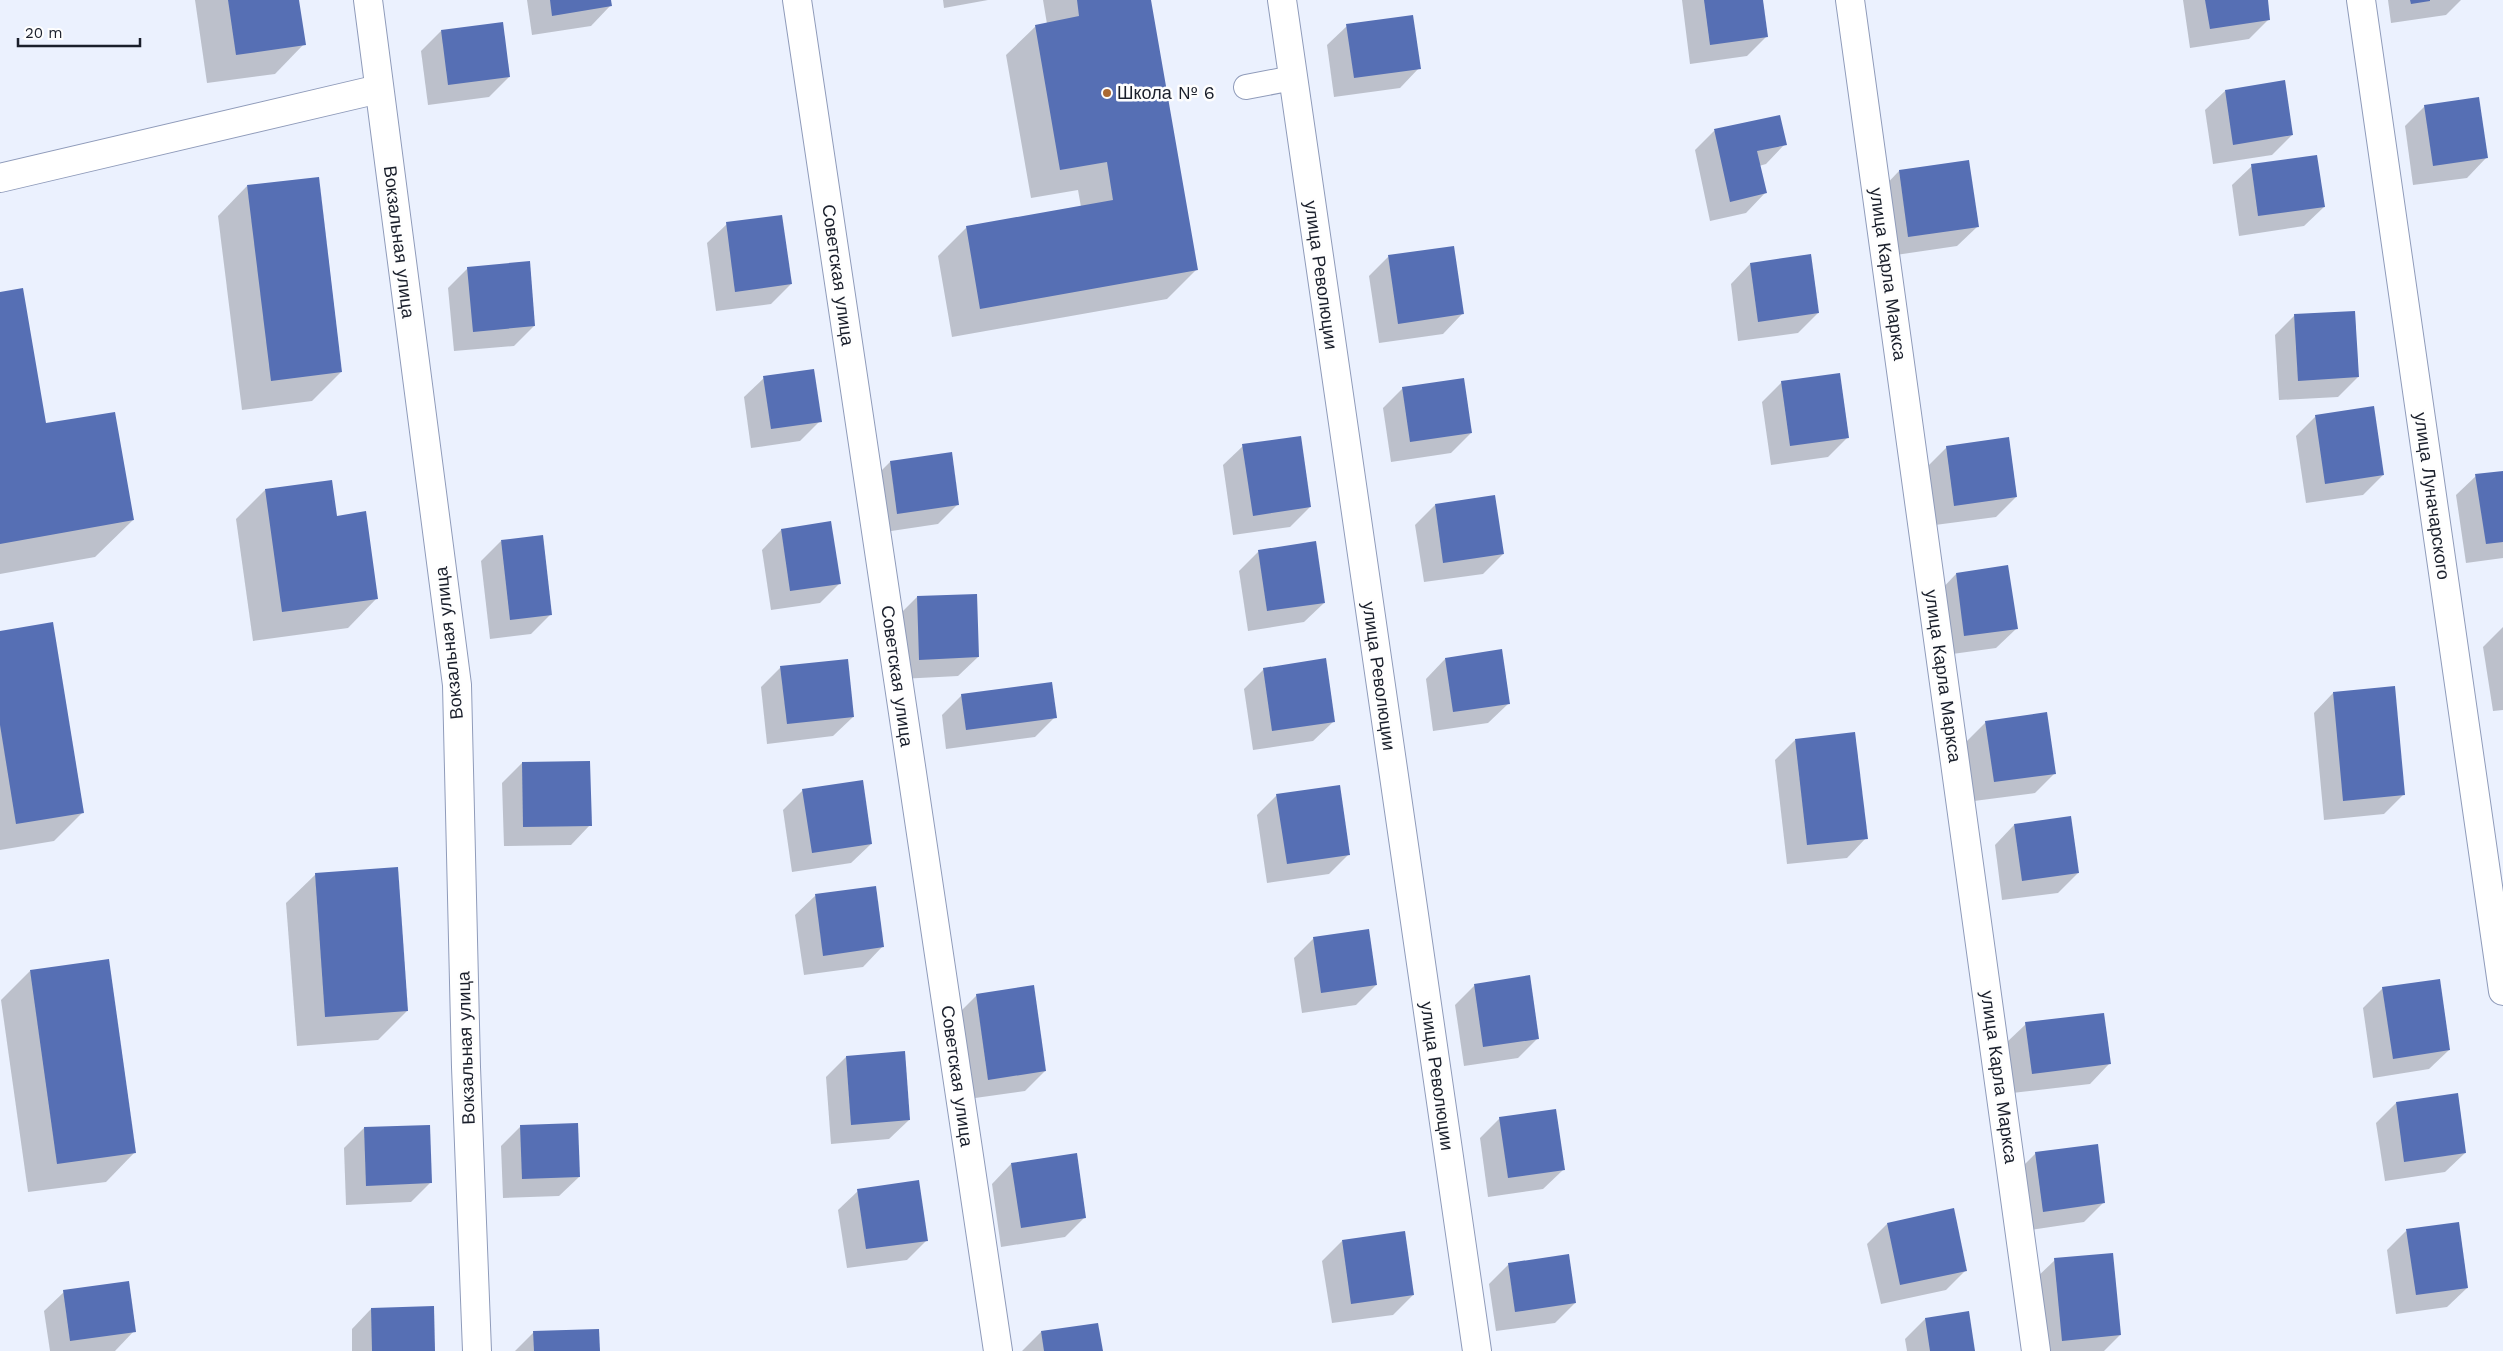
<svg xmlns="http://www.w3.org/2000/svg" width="2503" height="1351" viewBox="0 0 2503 1351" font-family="'Work Sans',sans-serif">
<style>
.shadow{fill:#0003}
.building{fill:#566fb4}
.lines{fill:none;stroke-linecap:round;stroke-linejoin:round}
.lane-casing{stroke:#8f9bba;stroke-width:26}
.street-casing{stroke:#8f9bba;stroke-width:30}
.secondary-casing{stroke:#8f9bba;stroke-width:30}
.lane{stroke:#fff;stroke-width:24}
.street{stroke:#fff;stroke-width:28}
.secondary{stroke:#fff;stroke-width:28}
.poi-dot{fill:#aa6933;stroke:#fefefe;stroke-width:2}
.labels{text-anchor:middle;stroke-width:5;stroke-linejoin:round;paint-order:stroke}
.poi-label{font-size:18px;fill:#1a1f2b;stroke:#fefefe;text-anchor:start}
.street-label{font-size:18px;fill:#1a1f2b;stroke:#fefefe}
</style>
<rect width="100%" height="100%" fill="#ebf1fe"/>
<g class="shadow">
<polygon points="195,0 298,0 304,44 275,74 207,83"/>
<polygon points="527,0 609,0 610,6 591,26 532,35"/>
<polygon points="943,0 988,0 944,8"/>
<polygon points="1043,0 1149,0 1196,270 1167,299 952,337 938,256 967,227 1081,207 1078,190 1031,198 1006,55 1036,26 1047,24"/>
<polygon points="1682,0 1762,0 1767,36 1747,56 1690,64"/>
<polygon points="2183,0 2266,0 2269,19 2249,39 2190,48"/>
<polygon points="2388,0 2461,0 2446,15 2391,23"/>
<polygon points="1347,26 1419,68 1400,88 1334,97 1327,45"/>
<polygon points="441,31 509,77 489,97 428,105 421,51"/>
<polygon points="2225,91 2292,135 2272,155 2213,164 2205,110"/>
<polygon points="2425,106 2486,158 2467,178 2413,185 2405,126"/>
<polygon points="1714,131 1785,144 1766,164 1759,166 1765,193 1746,213 1710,221 1695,150"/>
<polygon points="2252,166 2324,207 2304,226 2239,236 2232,185"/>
<polygon points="1899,171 1977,227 1957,246 1889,256 1880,191"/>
<polygon points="247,186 341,372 312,401 242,410 218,216"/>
<polygon points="727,224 791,284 771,304 716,311 707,243"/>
<polygon points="1389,256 1462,314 1443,334 1379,343 1369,276"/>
<polygon points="1750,264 1818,313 1798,333 1738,341 1731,284"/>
<polygon points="468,268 534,326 514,346 454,351 448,288"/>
<polygon points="0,293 45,425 133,520 95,557 0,574"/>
<polygon points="2295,315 2358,377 2338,397 2279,400 2275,335"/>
<polygon points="764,378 820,421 800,441 751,448 744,397"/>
<polygon points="1782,382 1848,437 1828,457 1771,465 1762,402"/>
<polygon points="1403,388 1471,433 1451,453 1391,462 1383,408"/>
<polygon points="2316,416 2383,475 2363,495 2306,503 2296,436"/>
<polygon points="1243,446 1310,507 1290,527 1233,535 1223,465"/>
<polygon points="1947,447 2016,497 1996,517 1935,525 1927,467"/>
<polygon points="890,462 958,504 938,524 878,533 870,482"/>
<polygon points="2503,472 2503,558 2466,563 2456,495 2476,476"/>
<polygon points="265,490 336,517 377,598 348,628 253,641 236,519"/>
<polygon points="1435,505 1503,554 1483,574 1424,582 1415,525"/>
<polygon points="781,530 840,583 820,603 771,610 762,550"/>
<polygon points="501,541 551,614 531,634 490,639 481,561"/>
<polygon points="1259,551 1324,603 1304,622 1248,631 1239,571"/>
<polygon points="1956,574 2016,629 1996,648 1945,655 1937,594"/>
<polygon points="917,597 978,657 958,676 900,679 897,617"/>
<polygon points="2503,627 2503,710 2493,711 2483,647"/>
<polygon points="0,632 83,812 54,841 0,850"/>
<polygon points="1445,659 1508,704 1488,723 1433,731 1426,679"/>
<polygon points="781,667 853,717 833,736 767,744 761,687"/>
<polygon points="1264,669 1333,722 1313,741 1253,750 1244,689"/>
<polygon points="2333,693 2404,794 2384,814 2324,820 2314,713"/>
<polygon points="962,695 1055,717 1035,737 946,749 942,715"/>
<polygon points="1986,722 2055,773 2035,793 1974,801 1966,742"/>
<polygon points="1795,740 1866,838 1847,858 1787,864 1775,760"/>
<polygon points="522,763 590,825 571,845 504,846 502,783"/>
<polygon points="803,790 871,844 851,863 792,872 783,810"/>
<polygon points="1277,795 1349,854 1329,874 1267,883 1257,815"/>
<polygon points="2014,825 2078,873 2058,893 2002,900 1995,845"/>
<polygon points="316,874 407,1011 378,1040 297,1046 286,903"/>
<polygon points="815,896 882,947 863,967 804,975 795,915"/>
<polygon points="1314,938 1376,985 1356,1005 1302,1013 1294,958"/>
<polygon points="30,971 135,1152 106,1182 28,1192 1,1000"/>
<polygon points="1475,985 1538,1038 1518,1058 1464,1066 1455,1005"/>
<polygon points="2383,988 2449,1050 2429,1069 2373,1078 2363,1008"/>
<polygon points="977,995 1045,1071 1025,1091 968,1099 957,1015"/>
<polygon points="2026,1024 2109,1064 2090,1084 2012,1093 2006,1043"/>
<polygon points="846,1057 909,1120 889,1139 831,1144 826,1077"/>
<polygon points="2396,1103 2465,1153 2445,1172 2385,1181 2376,1123"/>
<polygon points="1500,1118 1563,1170 1543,1189 1488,1197 1480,1138"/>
<polygon points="521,1126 579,1177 559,1196 503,1198 501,1146"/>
<polygon points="364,1128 431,1182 411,1202 346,1205 344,1148"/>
<polygon points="2036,1153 2104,1202 2084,1222 2024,1231 2016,1173"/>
<polygon points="1011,1164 1085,1217 1065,1237 1001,1247 992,1184"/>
<polygon points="858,1191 927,1240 907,1260 847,1268 838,1210"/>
<polygon points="1887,1224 1966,1270 1946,1290 1881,1304 1867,1244"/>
<polygon points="2406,1231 2467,1288 2447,1307 2396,1314 2387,1250"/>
<polygon points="1342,1241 1413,1295 1393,1315 1332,1323 1322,1261"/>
<polygon points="2055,1260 2120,1335 2104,1351 2042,1351 2035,1279"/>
<polygon points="1509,1264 1575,1303 1555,1323 1496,1331 1489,1284"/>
<polygon points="64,1292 134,1331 115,1351 50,1351 44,1311"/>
<polygon points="371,1309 434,1351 352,1351 352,1329"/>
<polygon points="1925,1319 1974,1351 1907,1351 1905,1339"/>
<polygon points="1041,1332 1101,1351 1022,1351"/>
<polygon points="533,1333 598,1351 515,1351"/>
</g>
<g class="building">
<polygon points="228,0 299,0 306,45 236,55"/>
<polygon points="550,0 611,0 612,6 552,16"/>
<polygon points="1077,0 1151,0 1198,270 980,309 966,226 1113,200 1107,162 1060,170 1035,25 1079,16"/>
<polygon points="1704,0 1763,0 1768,37 1710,45"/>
<polygon points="2205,0 2268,0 2270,20 2210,29"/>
<polygon points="2410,0 2430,0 2430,1 2411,4"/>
<polygon points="1413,15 1421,69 1354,78 1346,24"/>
<polygon points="503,22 510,77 448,85 441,30"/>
<polygon points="2285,80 2293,135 2233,145 2225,90"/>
<polygon points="2479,97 2488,158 2433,166 2424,105"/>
<polygon points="1780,115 1787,145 1757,151 1767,193 1730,202 1714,129"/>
<polygon points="2317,155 2325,207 2258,216 2251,164"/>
<polygon points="1969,160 1979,227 1908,237 1899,170"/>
<polygon points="319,177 342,372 271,381 247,185"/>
<polygon points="782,215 792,284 735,292 726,222"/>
<polygon points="1454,246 1464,314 1398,324 1388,255"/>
<polygon points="1811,254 1819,313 1758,322 1750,263"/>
<polygon points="530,261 535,326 473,332 467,267"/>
<polygon points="23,288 46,423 115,412 134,520 0,544 0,292"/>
<polygon points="2355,311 2359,377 2298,381 2294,314"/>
<polygon points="814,369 822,422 771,429 763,376"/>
<polygon points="1840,373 1849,438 1790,446 1781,381"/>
<polygon points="1464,378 1472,433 1410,442 1402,387"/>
<polygon points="2374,406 2384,475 2325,484 2315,415"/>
<polygon points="1301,436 1311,507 1253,516 1242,444"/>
<polygon points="2009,437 2017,497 1954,506 1946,446"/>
<polygon points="952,452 959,505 897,514 890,461"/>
<polygon points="2503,471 2503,542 2486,544 2475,474"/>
<polygon points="332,480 337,516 366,511 378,599 282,612 265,489"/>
<polygon points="1495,495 1504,554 1443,563 1435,504"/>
<polygon points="831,521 841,584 790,591 781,529"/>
<polygon points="543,535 552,615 510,620 501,540"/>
<polygon points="1316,541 1325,603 1267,611 1258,550"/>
<polygon points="2008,565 2018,629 1964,636 1956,573"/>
<polygon points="977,594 979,657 919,660 917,596"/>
<polygon points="53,622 84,813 16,824 0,725 0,631"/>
<polygon points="1502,649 1510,704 1453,712 1445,658"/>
<polygon points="1326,658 1335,722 1272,731 1263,668"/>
<polygon points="848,659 854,717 787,724 780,666"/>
<polygon points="1052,682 1057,718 966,730 961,694"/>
<polygon points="2395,686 2405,795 2343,801 2333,692"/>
<polygon points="2047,712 2056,774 1994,782 1985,721"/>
<polygon points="1855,732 1868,839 1807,845 1795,739"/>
<polygon points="590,761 592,826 523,827 522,762"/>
<polygon points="863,780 872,844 812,853 802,789"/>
<polygon points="1340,785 1350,855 1287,864 1276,794"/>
<polygon points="2071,816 2079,873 2022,881 2014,824"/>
<polygon points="398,867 408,1011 325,1017 315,873"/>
<polygon points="876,886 884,947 823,956 815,894"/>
<polygon points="1369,929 1377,985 1321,993 1313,937"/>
<polygon points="109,959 136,1153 57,1164 30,970"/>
<polygon points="1530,975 1539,1039 1483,1047 1474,984"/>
<polygon points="2440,979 2450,1050 2393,1059 2382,987"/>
<polygon points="1034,985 1046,1071 988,1080 976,994"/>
<polygon points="2104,1013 2111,1064 2032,1074 2025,1022"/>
<polygon points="905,1051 910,1120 851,1125 846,1056"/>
<polygon points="2458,1093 2466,1153 2404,1162 2396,1102"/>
<polygon points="1556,1109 1565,1170 1508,1178 1499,1117"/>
<polygon points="578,1123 580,1177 522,1179 520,1125"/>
<polygon points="430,1125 432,1183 366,1186 364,1127"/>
<polygon points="2098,1144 2105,1203 2043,1212 2035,1152"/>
<polygon points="1077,1153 1086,1218 1021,1228 1011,1163"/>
<polygon points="919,1180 928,1241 866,1249 857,1189"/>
<polygon points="1954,1208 1967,1271 1900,1285 1887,1223"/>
<polygon points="2459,1222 2468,1288 2416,1295 2406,1229"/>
<polygon points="1405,1231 1414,1295 1351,1304 1342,1240"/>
<polygon points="2113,1253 2121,1335 2062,1341 2054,1258"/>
<polygon points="1569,1254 1576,1303 1515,1312 1508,1263"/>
<polygon points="129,1281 136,1332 70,1341 63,1290"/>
<polygon points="434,1306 435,1351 372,1351 371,1308"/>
<polygon points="1969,1311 1975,1351 1930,1351 1925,1318"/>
<polygon points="1098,1323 1103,1351 1044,1351 1041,1331"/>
<polygon points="599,1329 600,1351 534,1351 533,1331"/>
</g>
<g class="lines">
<defs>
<polyline id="lane" points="1246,87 1293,78"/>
<g id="street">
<polyline points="368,0 457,685 466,1067 477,1351"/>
<polyline points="797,0 998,1351"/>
<polyline points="1850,0 2036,1351"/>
<polyline points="2361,0 2503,991"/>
<polyline points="0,178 379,89"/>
</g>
<polyline id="secondary" points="1282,0 1477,1351"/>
</defs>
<use href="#lane" class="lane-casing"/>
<use href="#street" class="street-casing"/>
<use href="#secondary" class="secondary-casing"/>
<use href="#lane" class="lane"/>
<use href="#street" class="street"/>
<use href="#secondary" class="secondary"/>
</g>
<circle class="poi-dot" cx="1107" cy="93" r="5"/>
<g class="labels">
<g class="poi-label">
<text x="1117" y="99">Школа № 6</text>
</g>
<g class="street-label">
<text transform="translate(399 242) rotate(83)" y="6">Вокзальная улица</text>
<text transform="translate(1888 274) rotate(82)" y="6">улица Карла Маркса</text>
<text transform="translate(838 275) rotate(82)" y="6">Советская улица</text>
<text transform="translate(1321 275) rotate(82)" y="6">улица Революции</text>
<text transform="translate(2432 496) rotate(82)" y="6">улица Луначарского</text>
<text transform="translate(449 643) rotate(-96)" y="6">Вокзальная улица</text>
<text transform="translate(897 676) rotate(82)" y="6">Советская улица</text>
<text transform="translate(1379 676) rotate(82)" y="6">улица Революции</text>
<text transform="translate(1943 676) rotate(82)" y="6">улица Карла Маркса</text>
<text transform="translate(466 1048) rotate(-92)" y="6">Вокзальная улица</text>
<text transform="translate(957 1076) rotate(82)" y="6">Советская улица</text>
<text transform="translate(1437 1076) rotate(82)" y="6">улица Революции</text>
<text transform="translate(1999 1077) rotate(82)" y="6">улица Карла Маркса</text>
</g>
</g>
<path d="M18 38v8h122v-8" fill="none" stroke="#1a1f2b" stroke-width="2.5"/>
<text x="25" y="38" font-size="15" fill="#1a1f2b" stroke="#fefefe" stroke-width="4" paint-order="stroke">20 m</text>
</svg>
